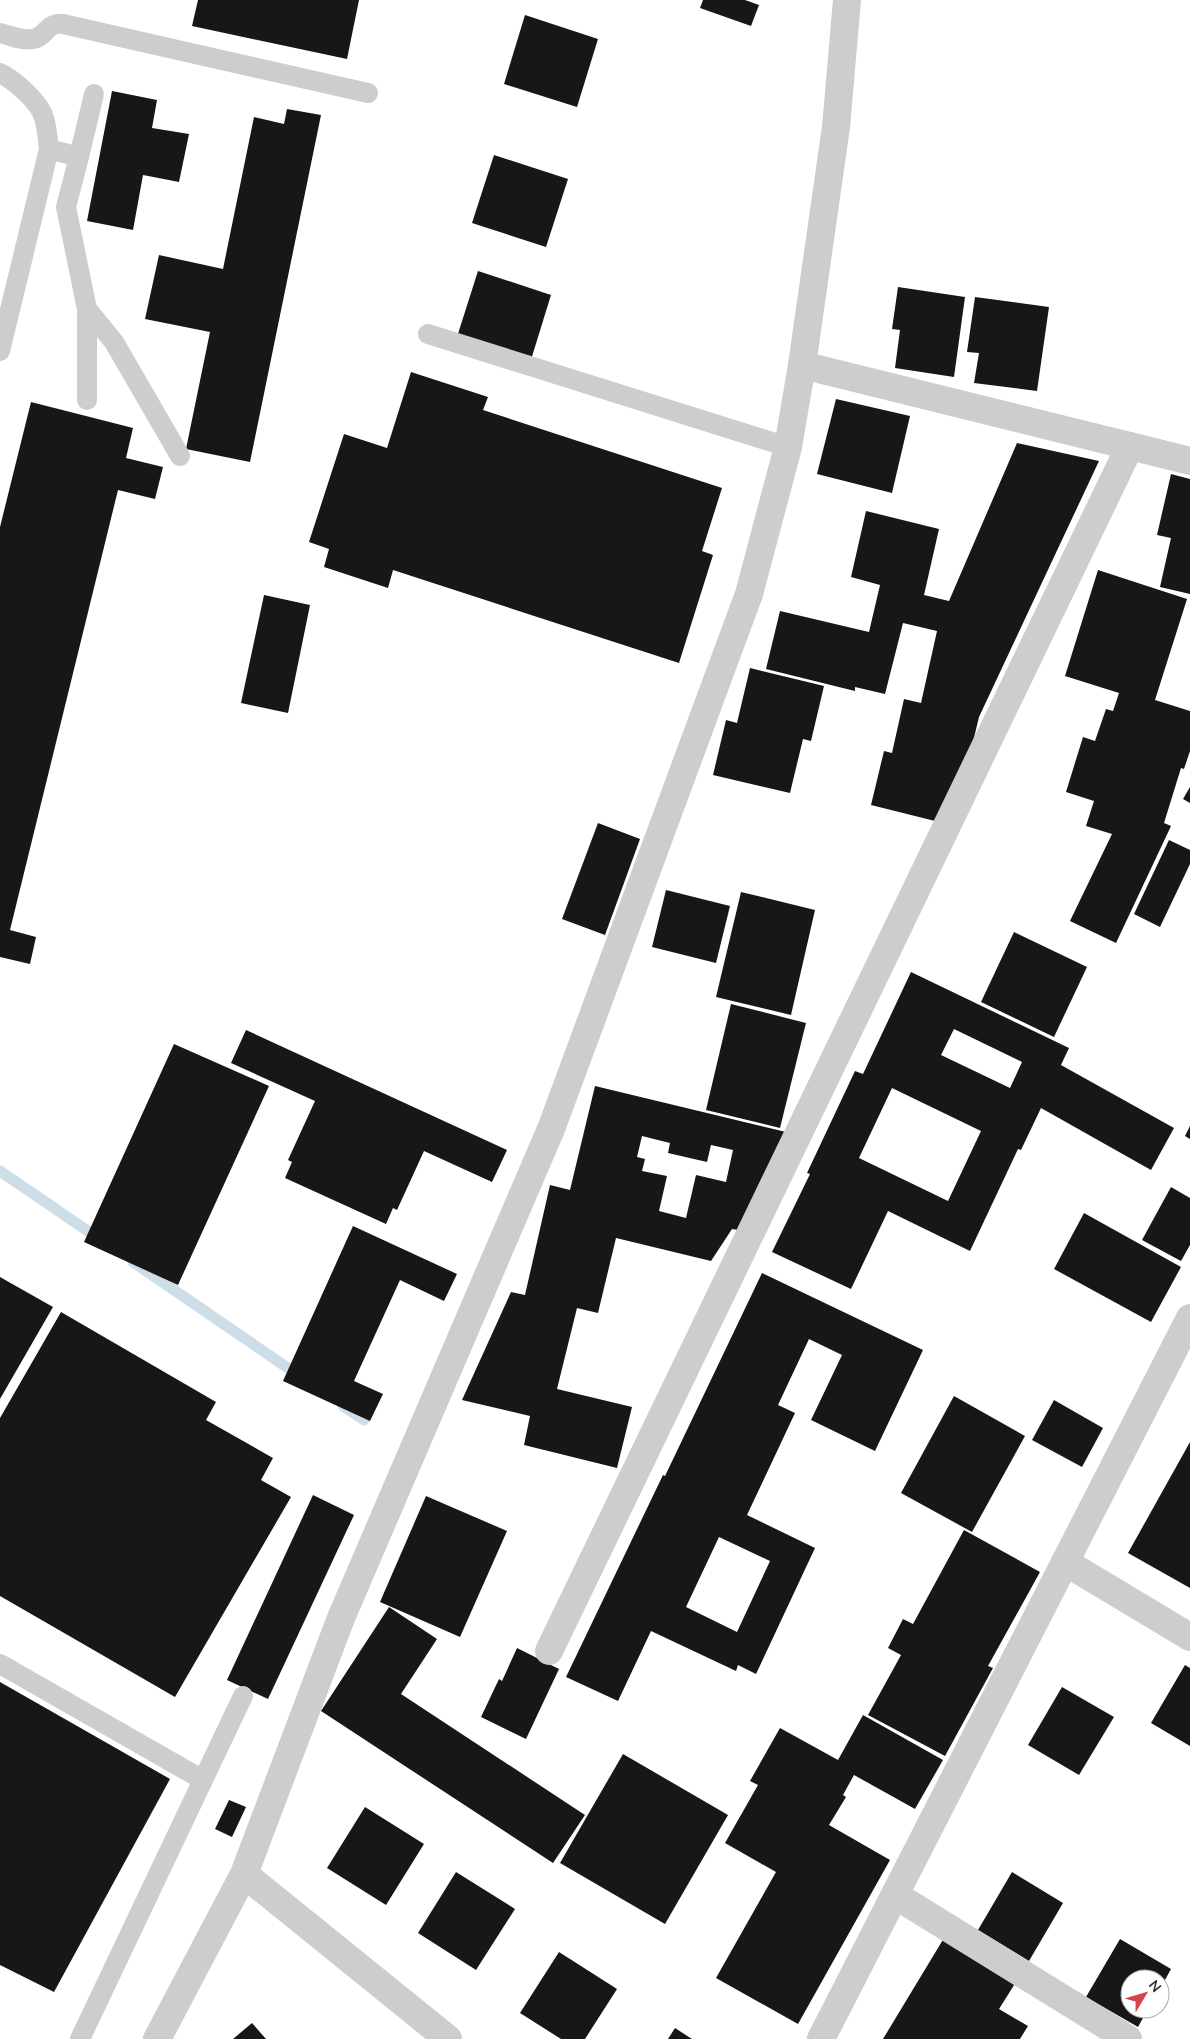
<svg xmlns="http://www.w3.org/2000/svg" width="1190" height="2039" viewBox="0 0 1190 2039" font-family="'Nunito Sans',sans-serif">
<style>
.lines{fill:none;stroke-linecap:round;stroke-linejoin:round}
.stream{stroke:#cddee9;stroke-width:11}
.building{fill:#171717;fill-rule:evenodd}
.lane{stroke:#cdcdcd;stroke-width:20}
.street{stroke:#cdcdcd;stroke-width:28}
</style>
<rect width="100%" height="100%" fill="#fff"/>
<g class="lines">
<g class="stream">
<polyline points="0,1171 101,1240"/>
<polyline points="133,1262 301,1377"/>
<polyline points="343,1406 364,1420"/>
</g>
</g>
<g class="building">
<polygon points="198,0 359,0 347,59 192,26"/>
<polygon points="703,0 745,0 759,5 751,26 700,8"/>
<polygon points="525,15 598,39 577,107 504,84"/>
<polygon points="112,91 157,100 152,128 189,134 179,182 143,175 133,230 87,221"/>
<polygon points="287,109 321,115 250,462 186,449 210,332 145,319 159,255 223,269 254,117 284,124"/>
<polygon points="494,155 568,179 546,247 472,223"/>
<polygon points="478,271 551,295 530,363 456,340"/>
<polygon points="898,287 965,297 954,377 895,368 900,330 892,329"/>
<polygon points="975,297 1049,307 1037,391 974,383 979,353 967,352"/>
<polygon points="411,372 488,397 483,410 722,488 702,551 713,555 679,663 393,570 388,588 324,567 329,549 309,542 344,434 387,448"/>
<polygon points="836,399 910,416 892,493 817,474"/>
<polygon points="31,402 133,428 126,458 163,467 155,499 118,490 10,930 36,937 30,964 0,957 0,527"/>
<polygon points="1017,443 1099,461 979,717 966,771 947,824 871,805 884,751 892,753 904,699 921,703 937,631 903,623 885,694 855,687 855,691 766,669 780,611 869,632 880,585 851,577 866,511 939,529 924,595 949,601"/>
<polygon points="1171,474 1190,479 1190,594 1160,587 1171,538 1157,535"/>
<polygon points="1098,570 1187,599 1155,700 1190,711 1190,751 1184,769 1181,768 1164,823 1171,826 1116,943 1070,921 1112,834 1086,826 1094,801 1066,792 1083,737 1095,741 1106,709 1113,711 1119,693 1065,676"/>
<polygon points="264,595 310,605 288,713 241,703"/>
<polygon points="750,668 824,686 811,741 803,739 790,793 713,775 726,720 737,723"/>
<polygon points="1190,787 1190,803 1183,799"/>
<polygon points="598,823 640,839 605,935 562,919"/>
<polygon points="1169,840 1190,850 1190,864 1160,927 1134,914"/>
<polygon points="666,890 730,906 716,963 652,947"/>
<polygon points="741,892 815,910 791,1015 716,997"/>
<polygon points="1014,932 1087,967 1054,1037 981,1002"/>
<path d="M911,972L1069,1048L1061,1065L1174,1128L1151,1170L1041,1108L1021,1150L1018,1149L970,1251L888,1211L851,1289L772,1252L810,1174L807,1173L855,1071L863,1074ZM954,1029L1022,1062L1010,1088L941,1055ZM892,1088L981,1131L948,1201L859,1158Z"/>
<polygon points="731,1004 806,1023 780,1128 706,1110"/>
<polygon points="246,1030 507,1150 492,1182 424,1151 397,1210 393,1208 386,1224 285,1178 292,1162 288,1160 315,1101 231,1063"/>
<polygon points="174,1044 269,1086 178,1285 84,1242"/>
<path d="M595,1086L786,1132L738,1230L732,1229L711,1261L616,1238L598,1313L577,1308L557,1389L632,1407L617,1468L524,1445L530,1416L462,1400L511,1292L525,1295L550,1185L570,1190ZM642,1136L670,1143L668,1153L707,1162L711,1145L733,1150L726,1182L696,1175L686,1218L659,1211L667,1176L642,1171L645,1159L637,1157Z"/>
<polygon points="1190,1126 1190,1139 1185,1136"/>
<polygon points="1171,1187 1190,1198 1190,1245 1181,1261 1142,1240"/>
<polygon points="1084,1213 1181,1267 1151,1322 1054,1269"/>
<polygon points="353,1226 457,1274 444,1301 400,1280 354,1381 383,1394 370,1421 283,1381"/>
<path d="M762,1273L923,1350L875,1451L811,1420L842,1355L809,1339L778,1405L795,1413L747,1515L815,1548L756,1674L738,1665L736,1671L651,1631L618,1701L566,1677L663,1475L665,1476ZM719,1537L770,1561L737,1632L686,1607Z"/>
<polygon points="0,1277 53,1307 0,1399"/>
<polygon points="61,1312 216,1402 206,1420 273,1458 261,1480 291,1497 175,1697 0,1596 0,1418"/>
<polygon points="954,1396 1025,1436 972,1532 901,1493"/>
<polygon points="1054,1400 1103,1428 1082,1467 1032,1440"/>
<polygon points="1190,1442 1190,1588 1128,1553"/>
<polygon points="313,1495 354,1515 268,1699 227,1680"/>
<polygon points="426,1496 507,1531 460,1637 380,1602"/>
<polygon points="964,1530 1040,1572 988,1666 993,1668 945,1756 868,1715 901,1655 888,1648 903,1619 913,1624"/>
<polygon points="389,1607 437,1639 401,1694 585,1815 553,1863 321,1711"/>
<polygon points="517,1648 559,1669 526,1739 481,1717 499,1679 502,1681"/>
<polygon points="1185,1665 1190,1668 1190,1746 1151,1723"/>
<polygon points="0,1682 170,1779 54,1992 0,1965"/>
<polygon points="1062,1687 1114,1717 1079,1775 1028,1745"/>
<polygon points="863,1715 943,1760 915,1809 854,1775 843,1795 846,1797 829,1825 890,1860 798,2024 716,1978 776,1872 725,1843 758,1785 750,1781 780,1728 838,1760"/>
<polygon points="623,1754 728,1815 665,1924 560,1863"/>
<polygon points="229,1800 246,1807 232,1837 215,1829"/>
<polygon points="365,1807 424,1844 386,1905 327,1868"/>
<polygon points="456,1872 515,1909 476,1970 418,1933"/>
<polygon points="1012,1872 1063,1903 1029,1961 978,1930"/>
<polygon points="944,1938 1016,1982 999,2009 1028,2026 1020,2039 883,2039"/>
<polygon points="1120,1939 1171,1969 1160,1989 1160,1979 1130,1979 1130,2009 1148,2009 1138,2027 1086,1997"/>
<polygon points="559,1952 617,1989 585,2039 561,2039 520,2013"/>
<polygon points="252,2023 266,2039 233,2039"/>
<polygon points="675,2028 692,2039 668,2039"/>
</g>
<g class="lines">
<g class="lane">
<path d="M0,33C9,35 22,41 32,39C46,38 46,22 63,24L368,93"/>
<path d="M0,73C14,80 40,102 44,118C47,128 48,139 49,149L0,351"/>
<polyline points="49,149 79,157 66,207 87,309 87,400"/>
<polyline points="79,157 94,94"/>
<polyline points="87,309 114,342 180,456"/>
<polyline points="428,334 788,447"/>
<polyline points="0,1664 203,1780 80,2039"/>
<polyline points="203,1780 243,1696"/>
</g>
<g class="street">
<polyline points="802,365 1190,461"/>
<polyline points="1065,1562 1190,1637"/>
<polyline points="549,1651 1130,446"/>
<polyline points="244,1874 448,2039"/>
<polyline points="895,1895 1128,2039"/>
<polyline points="157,2039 244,1874 341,1618 551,1129 749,594 788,447 802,365 836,127 847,0"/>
<polyline points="821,2039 1190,1318"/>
</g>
</g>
<g transform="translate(1145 1994) rotate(52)"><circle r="24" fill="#ffffff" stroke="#acacac"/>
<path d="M0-4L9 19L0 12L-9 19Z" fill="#d4444e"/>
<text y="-8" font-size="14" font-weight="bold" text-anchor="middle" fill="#303030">N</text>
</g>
</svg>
